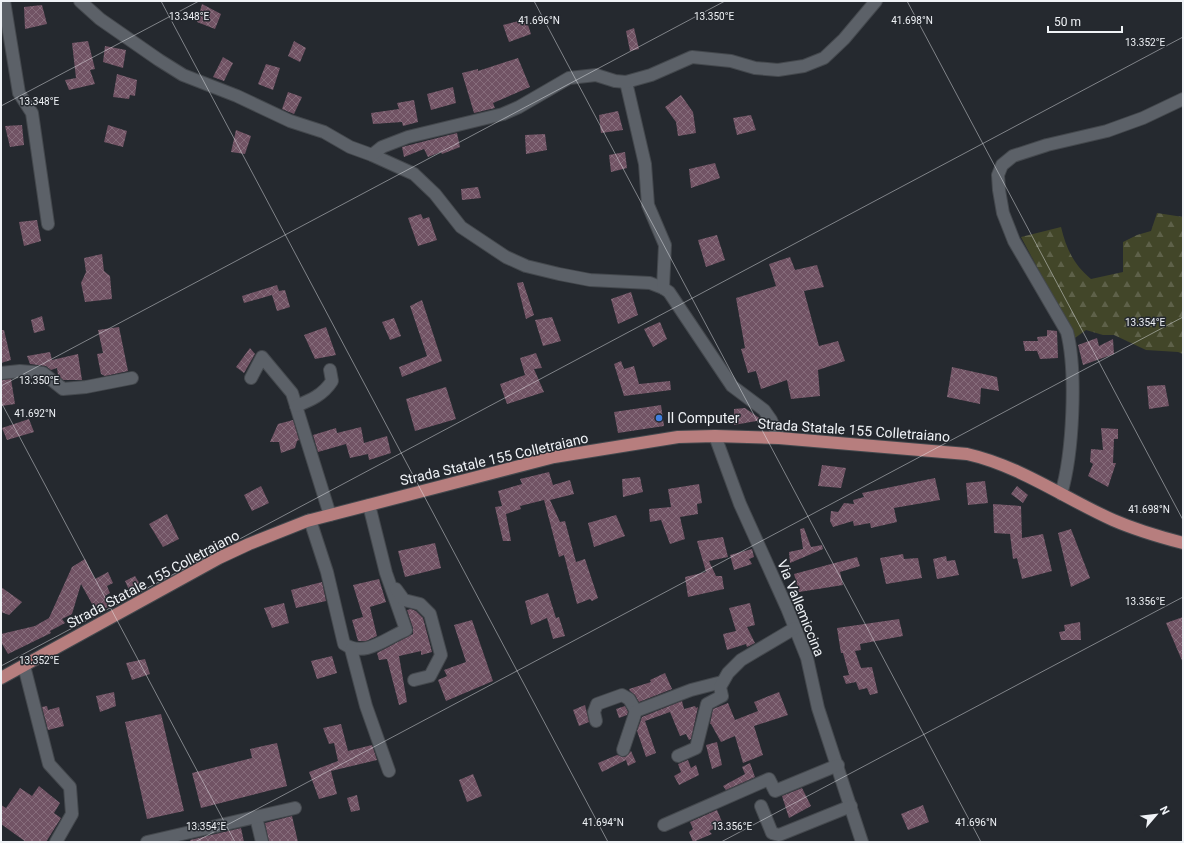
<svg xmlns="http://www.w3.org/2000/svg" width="1184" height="843" viewBox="0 0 1184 843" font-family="Roboto,sans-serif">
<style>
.forest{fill:url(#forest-firs)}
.building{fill:url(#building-cross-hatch)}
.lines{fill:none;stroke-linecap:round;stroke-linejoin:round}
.minor-casing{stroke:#44484d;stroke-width:14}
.major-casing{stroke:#44484d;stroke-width:14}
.minor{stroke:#5c6168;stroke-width:12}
.major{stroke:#b77e7e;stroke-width:12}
.ticks{fill:none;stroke:#eff2f6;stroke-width:1;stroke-opacity:0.45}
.shop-dot{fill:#3f7fe0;stroke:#25292f;stroke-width:1.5}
.labels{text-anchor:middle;stroke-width:3;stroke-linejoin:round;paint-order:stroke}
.poi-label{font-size:14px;fill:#eff2f6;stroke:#25292f;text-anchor:start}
.street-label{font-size:14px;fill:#eff2f6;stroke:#25292f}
.ticks-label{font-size:10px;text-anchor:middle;fill:#eff2f6;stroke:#25292f;stroke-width:3;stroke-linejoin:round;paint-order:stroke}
</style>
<defs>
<pattern id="forest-firs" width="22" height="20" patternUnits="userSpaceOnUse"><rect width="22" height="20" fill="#424629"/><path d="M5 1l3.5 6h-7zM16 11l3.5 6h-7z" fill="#5e6149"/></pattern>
<pattern id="building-cross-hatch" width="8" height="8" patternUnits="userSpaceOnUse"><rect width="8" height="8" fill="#715364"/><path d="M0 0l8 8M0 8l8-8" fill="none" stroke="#866c7b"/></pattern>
</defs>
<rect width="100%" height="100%" fill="#25292f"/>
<path class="forest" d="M1157,213L1183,217V354L1178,352L1146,350L1114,335H1103L1086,330L1075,338L1021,237L1061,227C1066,248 1073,264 1091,279L1123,272V242L1137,235L1151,231Z"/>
<g class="building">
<polygon points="202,4 221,14 215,29 197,22"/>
<polygon points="42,5 47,24 25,29 24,7"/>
<polygon points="526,19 531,34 509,42 503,25"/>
<polygon points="634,28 639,49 630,51 626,31"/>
<polygon points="88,41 95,69 90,70 95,84 69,90 65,80 76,78 72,43"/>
<polygon points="294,41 306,48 300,62 288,56"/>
<polygon points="105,46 126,50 123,68 103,62"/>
<polygon points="223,57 233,63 224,81 213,77"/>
<polygon points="518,58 530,87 493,103 495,108 474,113 462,73 478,69 478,71"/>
<polygon points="266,64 280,68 273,90 258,84"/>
<polygon points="117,74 137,80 135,96 130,95 129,99 113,97"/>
<polygon points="453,87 456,103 431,110 427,94"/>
<polygon points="288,92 302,97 294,114 282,109"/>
<polygon points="681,95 693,112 696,133 678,136 676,122 665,107"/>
<polygon points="414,100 418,122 403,126 402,122 373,124 371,113 399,109 397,103"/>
<polygon points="618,111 623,130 601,133 599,115"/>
<polygon points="751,115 756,130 737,135 733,118"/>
<polygon points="22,125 24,145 10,147 5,126"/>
<polygon points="108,125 127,131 123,147 104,142"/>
<polygon points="236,130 251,136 245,154 231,152"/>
<polygon points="457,133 460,147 442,154 441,152 428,157 424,149 404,157 402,147"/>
<polygon points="545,134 547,150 526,154 525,135"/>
<polygon points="625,152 627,168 611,172 609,155"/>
<polygon points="715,163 720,178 691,188 689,169"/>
<polygon points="478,187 481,198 462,200 461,189"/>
<polygon points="421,214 423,219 429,217 437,240 418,246 408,218"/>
<polygon points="37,220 41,241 24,246 19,222"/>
<polygon points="717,235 725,260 706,267 698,240"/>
<polygon points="102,254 104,271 110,276 112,299 85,302 81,283 86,272 84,258"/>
<polygon points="790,257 795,270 817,265 824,287 804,291 819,346 838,341 845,361 818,370 820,396 791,399 787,380 761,389 756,371 748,373 741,349 745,348 736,298 776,286 769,264"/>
<polygon points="523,282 534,315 526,319 517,283"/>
<polygon points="277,285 279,291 285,290 290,307 277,311 272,295 244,303 242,296"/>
<polygon points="631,292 638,315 618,324 611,299"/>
<polygon points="422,300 442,361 402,377 399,367 427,356 410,306"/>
<polygon points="42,316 45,330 34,333 31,320"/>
<polygon points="552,317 561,341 543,346 535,320"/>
<polygon points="394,318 401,336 390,340 382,322"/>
<polygon points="660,322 667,339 653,347 644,329"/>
<polygon points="119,327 128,371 105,376 101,374 97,354 103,353 98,330"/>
<polygon points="326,327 336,355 315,359 304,335"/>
<polygon points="1,330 4,330 11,360 1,363"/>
<polygon points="1047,330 1057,331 1058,358 1040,359 1037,351 1025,351 1023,341 1038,341 1037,337 1047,336"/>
<polygon points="1097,338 1099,346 1113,339 1114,354 1083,365 1078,345"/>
<polygon points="250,348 255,354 244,373 236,367"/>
<polygon points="50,352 52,360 78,354 82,380 63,380 58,375 57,368 51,370 46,366 30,364 27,356"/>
<polygon points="536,353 542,368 534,369 544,392 507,404 500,384 525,375 520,358"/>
<polygon points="621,361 624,369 634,366 639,384 670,381 671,390 624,396 614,364"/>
<polygon points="952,367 997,377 999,391 981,388 980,404 947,397"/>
<polygon points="11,379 15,404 1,406 1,380"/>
<polygon points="1165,385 1169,406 1149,409 1147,386"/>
<polygon points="446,387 456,419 415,431 406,399"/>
<polygon points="661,405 664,426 618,433 614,412"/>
<polygon points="745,408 762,420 734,425 734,409"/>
<polygon points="29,419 34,432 7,440 2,428"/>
<polygon points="293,420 299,440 297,441 295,448 281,453 279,442 270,442 278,424"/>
<polygon points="361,427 364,443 387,436 391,453 369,460 368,454 350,458 346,444 318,452 313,435 336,428 337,433"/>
<polygon points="1101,428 1118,429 1118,439 1114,439 1113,463 1116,463 1108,487 1088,476 1093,464 1090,462 1091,449 1103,450"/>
<polygon points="822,465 846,468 841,488 818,486"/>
<polygon points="549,472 553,485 570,480 574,494 550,500 560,522 565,521 576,562 585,559 598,598 592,601 590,599 577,604 564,555 559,557 544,500 520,506 521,509 506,514 511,541 503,541 495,507 502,506 498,491 522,484 520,479"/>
<polygon points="640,477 643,492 623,497 622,479"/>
<polygon points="935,478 940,500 894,508 897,522 871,528 870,523 854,526 853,521 833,527 830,521 831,511 838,512 844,503 854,504 853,500 864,497 862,493"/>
<polygon points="985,481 988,503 968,505 966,483"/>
<polygon points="699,484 702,503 697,504 698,514 680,517 685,539 670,544 661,520 650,522 649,509 671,507 668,489"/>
<polygon points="261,486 269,503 252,511 244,495"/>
<polygon points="1017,486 1028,495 1023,503 1011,494"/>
<polygon points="993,504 1021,506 1022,538 1043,534 1052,571 1022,579 1017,558 1013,559 1010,534 994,533"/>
<polygon points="167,514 179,539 163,547 149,524"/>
<polygon points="616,515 625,536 594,547 588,523"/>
<polygon points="804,528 811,547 822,545 823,549 790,563 789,552 803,549 800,529"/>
<polygon points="1071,529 1090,578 1071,587 1058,533"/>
<polygon points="723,537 728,557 709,561 716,576 722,576 724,589 688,597 685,577 706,572 697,541"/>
<polygon points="435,543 441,568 405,577 398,551"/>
<polygon points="752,549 754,557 749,559 752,564 734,570 730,555"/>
<polygon points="903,554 904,559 918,558 922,578 886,584 880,558"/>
<polygon points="946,556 947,561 955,560 959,575 937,579 933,559"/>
<polygon points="857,557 860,566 840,572 843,585 799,592 794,574"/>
<polygon points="85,559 95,579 108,572 113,583 107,586 110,593 105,596 110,606 97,613 81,584 72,614 62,619 65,623 50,631 51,633 8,654 1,642 1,634 35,626 49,618 72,567"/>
<polygon points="135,576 141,586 130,592 125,581"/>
<polygon points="379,579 386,602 370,607 377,636 366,641 358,641 352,620 363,617 353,585"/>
<polygon points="322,582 326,601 296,608 291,590"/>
<polygon points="1,587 22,602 9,615 1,612"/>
<polygon points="548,593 556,618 559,617 565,636 553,639 547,618 531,625 525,601"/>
<polygon points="284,603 289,623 272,628 264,608"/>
<polygon points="750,603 755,625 747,627 755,643 747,647 746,644 727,650 723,634 736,631 729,608"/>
<polygon points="411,609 416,611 423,618 432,652 421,655 421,651 399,656 407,702 399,705 387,659 379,660 377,653 413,634 413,628 407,610"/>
<polygon points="1183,617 1183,663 1166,623"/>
<polygon points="899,619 903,636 860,644 861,650 855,651 861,668 872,667 878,693 870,695 867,688 859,690 856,682 846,684 843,676 849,675 843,653 841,653 837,628"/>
<polygon points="472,620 493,681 446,701 438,680 447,676 444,670 466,662 454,625"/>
<polygon points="1080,622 1081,640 1061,640 1059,632 1065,631 1064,625"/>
<polygon points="332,656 337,673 317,679 311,661"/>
<polygon points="145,659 150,674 132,680 126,663"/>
<polygon points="665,673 672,689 639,702 635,695 630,691 629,689 651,682 650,680"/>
<polygon points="114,692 116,706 100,712 96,696"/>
<polygon points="779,692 788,715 754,726 763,755 743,763 735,736 721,742 711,724 710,724 713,709 728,703 735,720 758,711 754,702"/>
<polygon points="682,701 684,709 695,706 696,708 698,707 691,739 689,740 686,734 680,736 670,712 645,721 656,753 646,757 637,731 642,717"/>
<polygon points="585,705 589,722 579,726 573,710"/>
<polygon points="47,706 48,710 59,707 64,726 48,730 42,707"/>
<polygon points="625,706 628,712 627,715 619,718 616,709"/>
<polygon points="161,714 184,811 147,819 125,722"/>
<polygon points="341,724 348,751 372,745 377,760 331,771 337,794 319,799 309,772 338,761 334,743 329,744 323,728"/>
<polygon points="717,742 722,765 712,769 706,745"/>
<polygon points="277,743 287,786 201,808 192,773 252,758 250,749"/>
<polygon points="631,751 636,762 628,766 626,760 602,772 598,763 617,755 625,757"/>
<polygon points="688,760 691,768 696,765 699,775 679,785 674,776 681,772 678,764"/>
<polygon points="750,763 755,777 726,790 723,786 745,774 742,767"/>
<polygon points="473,774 482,796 467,802 459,780"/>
<polygon points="39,786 60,803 54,813 61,818 46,842 26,842 1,824 1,805 6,808 20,788 32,796"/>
<polygon points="802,788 811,806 789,818 782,796"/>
<polygon points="357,795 360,810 351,812 347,798"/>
<polygon points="923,805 929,822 908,830 901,814"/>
<polygon points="717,810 723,824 709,831 712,834 693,842 689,832 693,829 690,822"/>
<polygon points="292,816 298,842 269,842 265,823"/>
<polygon points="241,828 244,842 191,842 190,840"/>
</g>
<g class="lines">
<defs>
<g id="minor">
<polyline points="4,1 19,93 32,113 48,224"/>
<polyline points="80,1 100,19 159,60 183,75 237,96 290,121 324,132 350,147 372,155 414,174 435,194 461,227 506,257 526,266 559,274 590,280 650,283 663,288 669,292 683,313 732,386 764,410 771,420 779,438"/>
<polyline points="626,82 645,164 648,205 665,245 663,288"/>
<polyline points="372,155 382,147 408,137 503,114 519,107 569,78 596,75 615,81 626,82 651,75 692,57 731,61 755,68 778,70 804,66 824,58 844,39 876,1"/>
<polyline points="1,373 20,371 43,373 63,389 86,387 132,378"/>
<polyline points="251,378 262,357 292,393 330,515"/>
<path d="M296,406C311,400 323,395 332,381L330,370"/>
<polyline points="715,436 740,504 787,608 807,658 818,708 862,842"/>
<path d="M1061,494C1073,454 1077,372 1067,332L1014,241L1003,213L999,190L998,175L1002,165L1013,156L1047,145L1107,131L1143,118L1183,99"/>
<path d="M310,520L327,572L344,644C365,658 386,638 406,630L386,573L369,505"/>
<polyline points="396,589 404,600 420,604 430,614 441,655 430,676 414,680"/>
<polyline points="351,649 366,706 389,771"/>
<polyline points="24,666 49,764 70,787 72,814 56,842"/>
<polyline points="596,721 594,712 597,704 622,695 629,699 636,711"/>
<polyline points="623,750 636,711 691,690 722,682"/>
<polyline points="678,756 696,748 707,704 722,696 720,687 728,673 741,660 795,628"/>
<polyline points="761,806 772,833 779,835 851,806"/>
<polyline points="256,817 262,842"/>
<polyline points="664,825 769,779 775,791 838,765"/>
<polyline points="147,842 295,808"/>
</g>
<path id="major" d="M1,678L219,558L249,544L307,521L554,457L678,437L715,436L779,438L967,454C1020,466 1064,498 1113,520C1136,530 1160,537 1183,543"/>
</defs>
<use href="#minor" class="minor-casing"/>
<use href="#major" class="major-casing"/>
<use href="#minor" class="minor"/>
<use href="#major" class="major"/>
</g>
<path class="ticks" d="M161,1L608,842M534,1L981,842M907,1L1183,520M1,106L199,1M1,386L725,1M1,402L235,842M1,666L1183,37M195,842L1183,317M721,842L1183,597"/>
<circle class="shop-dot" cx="659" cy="418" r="4"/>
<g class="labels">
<g class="poi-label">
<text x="667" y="423">Il Computer</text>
</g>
<g class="street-label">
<text transform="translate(854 430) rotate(4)" y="5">Strada Statale 155 Colletraiano</text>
<text transform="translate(494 459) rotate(-13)" y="5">Strada Statale 155 Colletraiano</text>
<text transform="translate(153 579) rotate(-28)" y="5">Strada Statale 155 Colletraiano</text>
<text transform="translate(801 608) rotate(68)" y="5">Via Vallemiccina</text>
</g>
</g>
<g class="ticks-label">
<text x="189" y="20">13.348°E</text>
<text x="714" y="20">13.350°E</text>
<text x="539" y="24">41.696°N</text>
<text x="912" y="24">41.698°N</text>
<text x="1145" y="46">13.352°E</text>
<text x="39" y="105">13.348°E</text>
<text x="1145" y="326">13.354°E</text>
<text x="39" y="384">13.350°E</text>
<text x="35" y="417">41.692°N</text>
<text x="1149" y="513">41.698°N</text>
<text x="1145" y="605">13.356°E</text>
<text x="39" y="664">13.352°E</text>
<text x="603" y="826">41.694°N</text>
<text x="976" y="826">41.696°N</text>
<text x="206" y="830">13.354°E</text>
<text x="732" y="830">13.356°E</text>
</g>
<rect width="1184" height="843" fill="none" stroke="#eff2f6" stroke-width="4"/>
<g transform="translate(1156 815) rotate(62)" stroke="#25292f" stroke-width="3" paint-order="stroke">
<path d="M0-3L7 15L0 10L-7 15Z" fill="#eff2f6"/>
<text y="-6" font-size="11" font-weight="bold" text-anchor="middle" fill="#eff2f6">N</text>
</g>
<path d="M1048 26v6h74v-6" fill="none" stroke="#eff2f6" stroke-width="2"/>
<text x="1054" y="26" font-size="12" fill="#eff2f6" stroke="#25292f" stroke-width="3" paint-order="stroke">50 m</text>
</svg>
